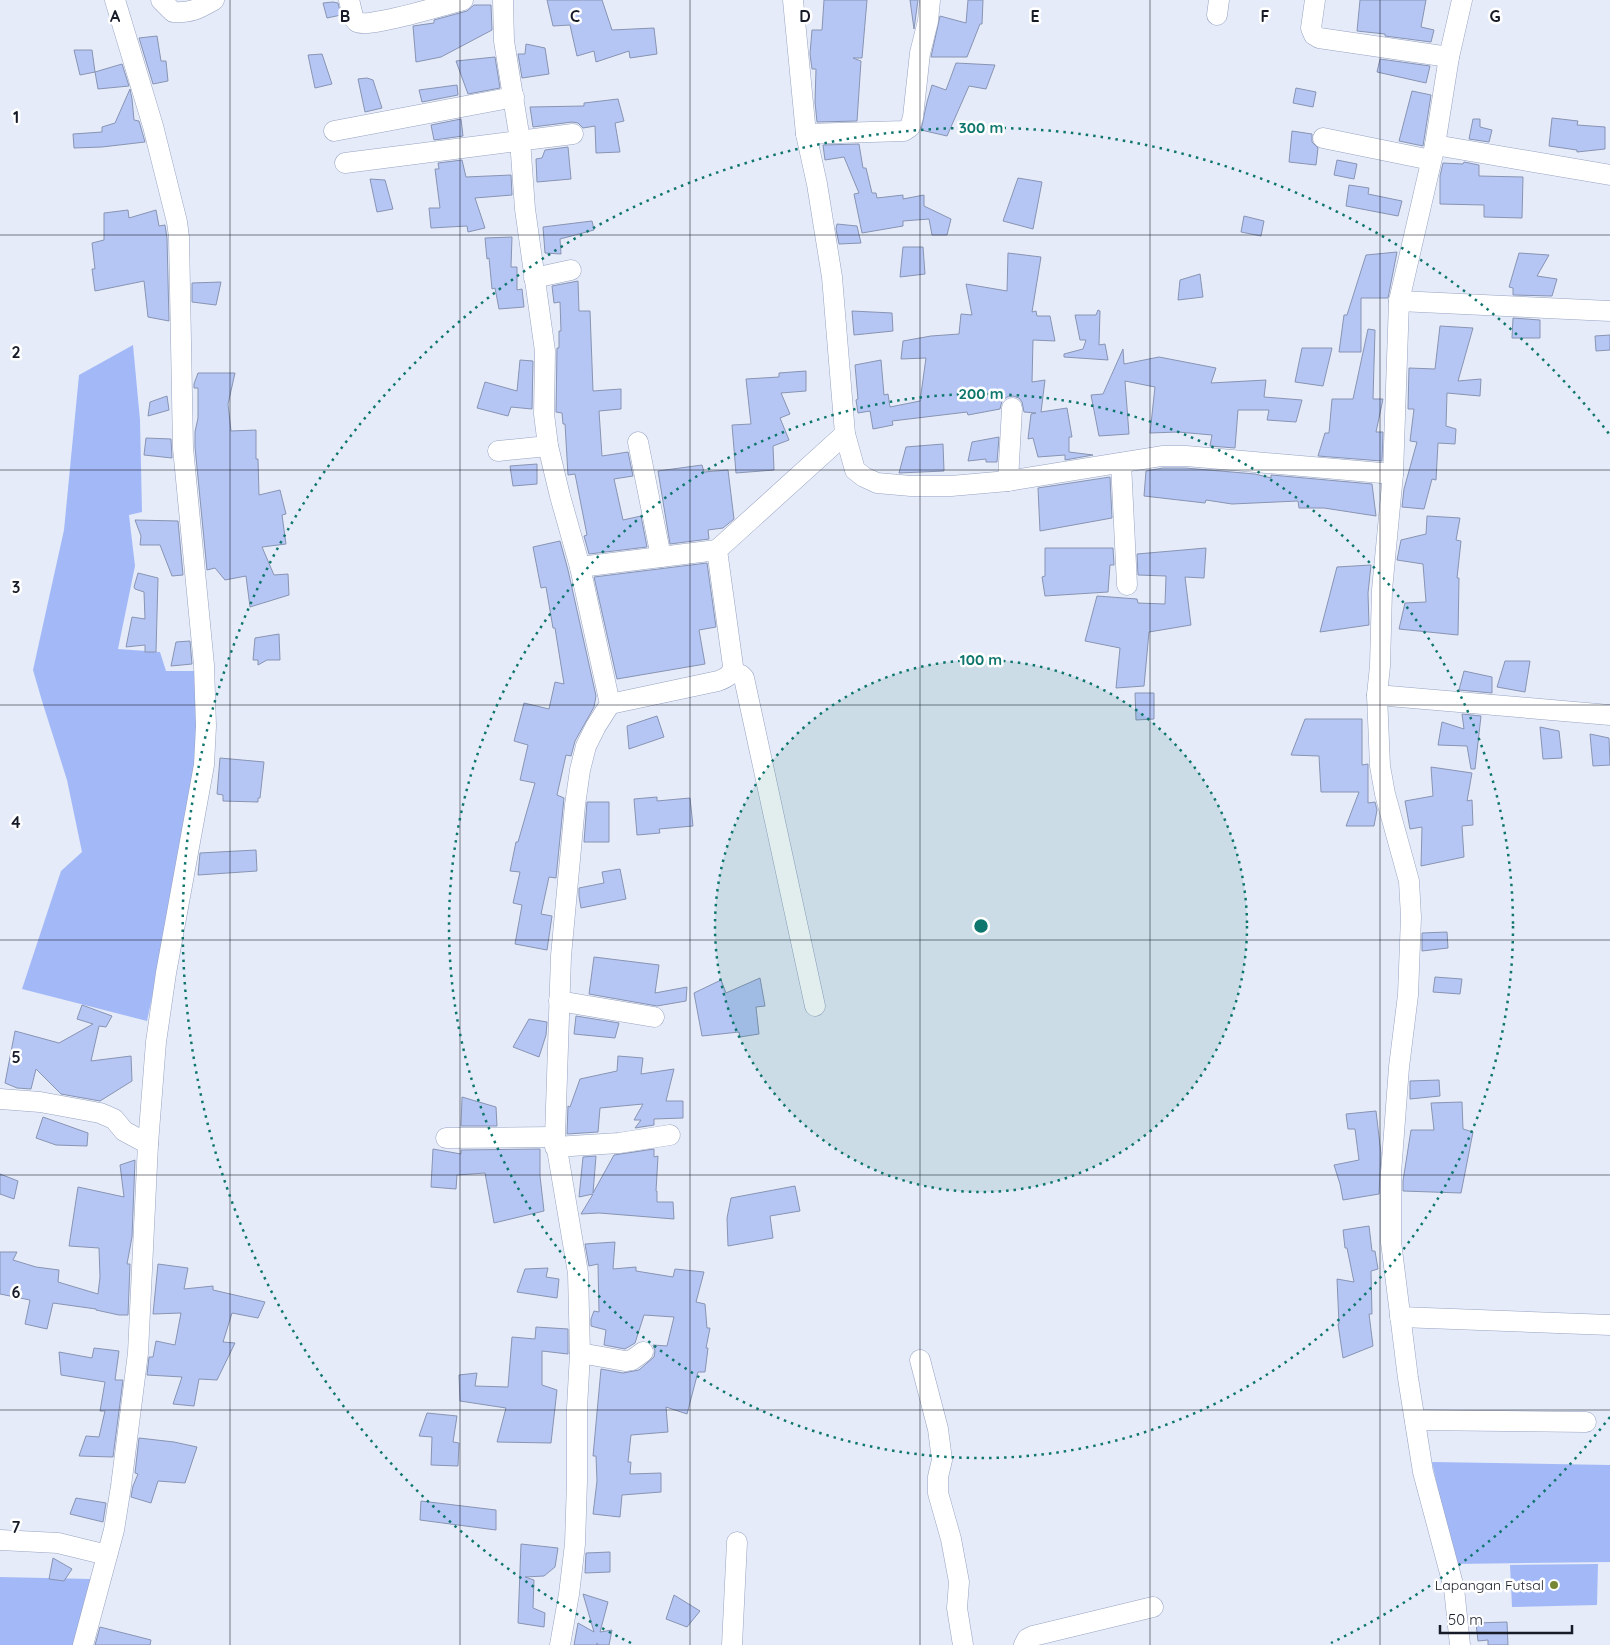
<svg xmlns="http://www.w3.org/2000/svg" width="1610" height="1645" viewBox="0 0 1610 1645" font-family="Quicksand,sans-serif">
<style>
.green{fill:#a3b9f7}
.building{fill:#b5c6f5;stroke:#8894b3}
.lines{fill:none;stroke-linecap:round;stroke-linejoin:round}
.minor-casing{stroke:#97a3c3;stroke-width:21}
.minor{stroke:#fff;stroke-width:20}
.grid{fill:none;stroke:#161b27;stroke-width:1;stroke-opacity:0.55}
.ring{fill:none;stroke:#0f766e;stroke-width:2.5;stroke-dasharray:2.5 5}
.poi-dot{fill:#778635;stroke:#fff;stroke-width:2}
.labels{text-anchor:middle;stroke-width:5;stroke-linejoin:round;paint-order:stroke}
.poi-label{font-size:14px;fill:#161b27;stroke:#fff;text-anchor:end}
.grid-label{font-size:16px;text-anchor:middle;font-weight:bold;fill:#161b27;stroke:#fff;stroke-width:5;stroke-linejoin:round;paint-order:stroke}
.centre{fill:#0f766e;stroke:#fff;stroke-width:2.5}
.ring-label{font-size:15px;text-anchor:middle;font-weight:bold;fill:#0f766e;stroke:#fff;stroke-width:5;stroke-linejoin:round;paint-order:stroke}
</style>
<rect width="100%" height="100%" fill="#e5ebf8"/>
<g class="green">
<polygon points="133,345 140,420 142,512 129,515 135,566 118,649 160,652 166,671 196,671 205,747 147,1021 22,989 61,871 82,852 67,780 42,701 33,670 64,530 79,375"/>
<polygon points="1432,1462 1610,1465 1610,1562 1454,1564"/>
<polygon points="1598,1564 1597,1605 1512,1607 1510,1565"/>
<polygon points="0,1577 91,1579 79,1645 0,1645"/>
</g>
<g class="building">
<polygon points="547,0 602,0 612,30 654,28 657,54 630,58 629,51 596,62 594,51 577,56 570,25 553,26"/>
<polygon points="824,0 867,0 862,58 853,58 861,61 857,121 817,122 815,102 816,69 812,69 810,54 812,30 822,30"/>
<polygon points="910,0 918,0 914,29"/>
<polygon points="968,0 983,0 982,24 980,24 967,57 931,57 940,16 966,23"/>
<polygon points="1360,0 1426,0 1421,27 1434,30 1431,42 1385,36 1385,34 1357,31"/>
<polygon points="333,2 338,3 341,15 327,18 323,3"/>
<polygon points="474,5 491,5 492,30 441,57 416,62 413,26 434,23 434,20 467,11"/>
<polygon points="157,36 161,61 166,61 168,81 153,84 139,38"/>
<polygon points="526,44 545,48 549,74 522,78 518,54 525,54"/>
<polygon points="74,50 92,50 95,72 80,75"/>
<polygon points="322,54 332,84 315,88 308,55"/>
<polygon points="495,57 500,88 468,94 456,61"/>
<polygon points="1380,59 1430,66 1426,83 1377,72"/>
<polygon points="956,63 995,65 986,89 969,86 947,136 921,130 927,102 932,85 946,90"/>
<polygon points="122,64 129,86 98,89 95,72"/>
<polygon points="367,78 373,80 382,108 365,112 358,79"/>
<polygon points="457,85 458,95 422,102 419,90"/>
<polygon points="1296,88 1316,92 1313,107 1293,103"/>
<polygon points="130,89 132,99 134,120 139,121 145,142 102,147 74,148 73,134 102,132 102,127 115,123"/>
<polygon points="1412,91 1431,95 1423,146 1399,141"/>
<polygon points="618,99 624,121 615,123 620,152 596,153 595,126 583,128 578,123 572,122 533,127 530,107 584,106 584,103"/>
<polygon points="1552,118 1578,121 1577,125 1605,127 1605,149 1577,152 1577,150 1549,146"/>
<polygon points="461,119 463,136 434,140 431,125"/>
<polygon points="1473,119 1480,119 1480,127 1492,130 1489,142 1469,139"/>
<polygon points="1292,131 1312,134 1312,142 1318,148 1316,165 1289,162"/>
<polygon points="859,144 863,168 866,168 872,193 876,193 877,198 903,195 903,199 924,195 924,206 951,219 947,235 932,235 929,219 903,221 903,226 862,233 854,194 859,193 844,157 825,160 823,145"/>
<polygon points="568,147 571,179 537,182 536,159 542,158 545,150"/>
<polygon points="462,160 466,177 511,175 512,195 475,198 485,228 468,232 467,226 431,228 429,208 440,208 435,169 439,169 438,163"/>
<polygon points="1337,160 1357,164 1354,179 1334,175"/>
<polygon points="1464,162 1479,165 1479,176 1523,177 1522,218 1484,217 1484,205 1440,204 1440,176 1443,163 1463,164"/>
<polygon points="1018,178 1042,182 1033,229 1003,221"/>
<polygon points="370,179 385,180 393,209 377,212"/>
<polygon points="1349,185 1369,188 1368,194 1402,201 1398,216 1346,206"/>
<polygon points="128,210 129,218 156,210 159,226 165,225 167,238 169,321 148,317 144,281 95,291 92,269 95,269 92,243 104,240 104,213"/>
<polygon points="1244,216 1264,221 1261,236 1241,232"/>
<polygon points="592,221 594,230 560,239 561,254 545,253 543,227"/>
<polygon points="837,224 857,226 861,243 839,244 836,229"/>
<polygon points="512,237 511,267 517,267 517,290 522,289 524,307 499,309 495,288 492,289 489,258 487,259 485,238"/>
<polygon points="903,247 923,247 925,274 900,277"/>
<polygon points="1397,252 1388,298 1361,298 1361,352 1339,352 1344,315 1347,315 1366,255"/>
<polygon points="1008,253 1041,257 1032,312 1036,311 1037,316 1050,316 1055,341 1033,340 1032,382 1045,380 1041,412 1067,408 1072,437 1069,437 1069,452 1093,455 1065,460 1065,455 1038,457 1033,438 1028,439 1031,414 1036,413 1024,412 1022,402 1019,398 1013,396 1007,397 1002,401 1000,409 968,415 967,412 892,421 893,425 873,429 870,411 858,413 856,400 858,399 855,365 881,360 884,395 888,394 890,407 920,401 926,358 901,359 903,341 931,336 959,334 961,314 972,315 966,284 1007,291"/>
<polygon points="1519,253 1549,255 1537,276 1557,279 1552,296 1513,295 1513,288 1509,287"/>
<polygon points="1200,274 1203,297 1178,300 1180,280"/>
<polygon points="578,281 579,311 590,311 593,391 621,389 621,409 599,411 602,456 628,452 633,476 614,479 623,520 641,516 647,547 589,554 584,536 587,535 575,474 568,475 565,424 563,424 562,413 556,412 557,348 559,348 559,331 561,331 560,302 554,303 552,286"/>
<polygon points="221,282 216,305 192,302 192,283"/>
<polygon points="1098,310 1100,311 1099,345 1105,344 1108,360 1064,357 1064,354 1083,349 1086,340 1080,340 1075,315 1096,315"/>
<polygon points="852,311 892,313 893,331 854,335"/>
<polygon points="1513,318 1540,320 1540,338 1512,338"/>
<polygon points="1440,326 1473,328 1458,381 1481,379 1480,396 1447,393 1446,426 1456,429 1455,444 1438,443 1436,480 1432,479 1424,509 1402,507 1404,489 1417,442 1410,441 1414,409 1408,409 1409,368 1435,369"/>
<polygon points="1368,329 1375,330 1373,399 1383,399 1376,432 1383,432 1382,461 1318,456 1325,433 1329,433 1332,399 1353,399"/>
<polygon points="1610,335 1610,350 1596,351 1595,336"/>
<polygon points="1302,348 1332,348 1323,386 1295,382"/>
<polygon points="1123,349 1124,364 1159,357 1216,368 1211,383 1266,380 1264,397 1302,400 1296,422 1267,420 1269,410 1238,410 1235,448 1210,446 1212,435 1178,432 1150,433 1155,387 1125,381 1129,434 1099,436 1091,395 1103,394"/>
<polygon points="520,360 533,361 532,409 511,407 508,416 477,408 485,382 517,391"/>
<polygon points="806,371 806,391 781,393 790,414 780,418 789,440 773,446 774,470 736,473 732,425 751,424 746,379 779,377 779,373"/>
<polygon points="198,373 235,373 228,404 231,431 256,430 256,459 258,459 259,495 280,490 286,514 282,515 286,544 262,547 274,575 288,574 289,595 250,607 246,576 225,580 215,568 207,570 195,447 195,432 198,418 198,388 194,388 194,384"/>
<polygon points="167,396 169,410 148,416 150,402"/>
<polygon points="999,437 997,462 986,462 986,459 968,461 972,442"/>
<polygon points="146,438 171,439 172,458 144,455"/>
<polygon points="943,444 944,471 899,473 906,447"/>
<polygon points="537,464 537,484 513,486 510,466"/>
<polygon points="702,465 704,472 728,470 734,519 723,528 708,530 709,539 670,544 658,471"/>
<polygon points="1163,468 1185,468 1255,474 1271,478 1271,475 1372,484 1376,516 1324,508 1299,508 1298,501 1232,504 1206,500 1205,503 1144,496 1146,471"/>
<polygon points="1110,477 1112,518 1040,531 1038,488"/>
<polygon points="1427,516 1460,518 1456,540 1461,541 1457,578 1459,578 1458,635 1399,629 1405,603 1426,602 1423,564 1397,560 1401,540 1426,534"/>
<polygon points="135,520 178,521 183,575 172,576 160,545 140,545 141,536"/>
<polygon points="560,541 568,570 596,696 594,707 575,741 571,756 566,755 557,795 564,798 556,878 549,877 541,914 552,916 547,950 515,944 522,905 513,903 520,872 510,871 516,842 518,842 535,783 520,780 528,745 514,741 524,703 549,709 555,682 564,684 555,628 553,628 546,587 541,588 533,547"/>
<polygon points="1045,548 1113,548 1114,565 1110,565 1108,592 1045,596 1042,577 1045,576"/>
<polygon points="1206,548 1204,578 1185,577 1191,625 1149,632 1144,686 1116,688 1120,648 1085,641 1097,596 1137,599 1138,603 1165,604 1166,576 1138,575 1137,554"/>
<polygon points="707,563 716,627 699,630 705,664 617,679 594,577"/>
<polygon points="1371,565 1368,593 1369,625 1320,632 1337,567"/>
<polygon points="138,573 158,578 156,652 145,652 145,645 126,647 132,617 145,619 144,592 135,589 134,587"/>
<polygon points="279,634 280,660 267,660 258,665 258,660 253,660 255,638"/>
<polygon points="190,641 192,664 171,666 176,642"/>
<polygon points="1505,661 1530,661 1525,692 1497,687"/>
<polygon points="1464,671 1492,677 1492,693 1459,690"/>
<polygon points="1135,693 1154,693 1154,719 1136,720"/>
<polygon points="1462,714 1481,716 1475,769 1471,769 1467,746 1438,745 1442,722 1464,729"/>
<polygon points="657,716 664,737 629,749 627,726"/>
<polygon points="1305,719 1362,719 1362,765 1368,764 1368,803 1375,802 1377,810 1374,826 1346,826 1359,792 1321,792 1319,756 1291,755"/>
<polygon points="1540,727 1559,731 1562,758 1543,759"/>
<polygon points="1590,734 1609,738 1610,765 1593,766"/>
<polygon points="220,758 264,762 260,798 258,798 258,802 223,801 223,795 217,794"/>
<polygon points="1431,767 1472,773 1467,801 1472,800 1473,825 1462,826 1464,857 1421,866 1422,827 1410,829 1405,801 1433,796"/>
<polygon points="657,797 657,801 690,798 693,826 659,829 660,833 637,835 634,799"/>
<polygon points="587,802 609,802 609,842 584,842"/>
<polygon points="256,850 257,871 198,875 200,853"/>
<polygon points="620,869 626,899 581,908 579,896 579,888 604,883 602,872"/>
<polygon points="1447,932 1448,948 1422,951 1422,933"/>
<polygon points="594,957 659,965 655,993 687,987 686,1001 657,1006 589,994"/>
<polygon points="1435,977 1462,979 1460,994 1433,992"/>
<polygon points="760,978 765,1006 756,1007 759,1034 740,1037 739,1032 702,1036 694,993 721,980 726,993"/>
<polygon points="82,1005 112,1016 106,1027 99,1026 91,1061 131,1056 132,1081 100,1101 61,1094 36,1069 31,1089 17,1088 5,1083 15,1031 59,1043 93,1024 77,1019"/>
<polygon points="576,1016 619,1023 615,1038 574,1034"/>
<polygon points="529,1019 547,1022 546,1035 539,1057 513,1047"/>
<polygon points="618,1056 643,1058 641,1074 674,1069 666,1101 683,1101 683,1118 654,1119 654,1125 635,1128 641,1120 634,1120 643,1104 600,1108 598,1132 567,1134 568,1106 570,1107 580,1079 617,1071"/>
<polygon points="1439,1080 1440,1096 1410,1099 1410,1081"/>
<polygon points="462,1097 496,1107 497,1126 461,1126"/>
<polygon points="1462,1102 1463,1129 1473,1132 1461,1193 1403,1191 1403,1181 1411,1130 1434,1130 1431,1103"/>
<polygon points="1376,1111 1381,1154 1379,1194 1343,1200 1340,1184 1334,1165 1359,1160 1355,1129 1348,1129 1346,1114"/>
<polygon points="43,1117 88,1133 87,1146 56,1145 36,1138"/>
<polygon points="433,1149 461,1154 461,1150 540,1149 540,1176 544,1211 494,1223 485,1173 457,1175 456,1189 431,1187"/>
<polygon points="654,1149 654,1157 658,1156 656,1191 657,1191 657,1202 673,1202 674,1219 599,1213 581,1214 593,1194 579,1197 583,1157 596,1156 593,1193 614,1155"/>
<polygon points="135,1160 132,1237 127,1264 130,1264 128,1315 119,1315 96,1310 96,1309 53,1303 47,1329 25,1324 30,1300 0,1294 0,1252 17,1252 13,1260 36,1267 59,1270 58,1282 98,1294 100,1277 99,1248 69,1246 78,1187 124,1197 120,1165"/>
<polygon points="0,1174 18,1181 14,1199 0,1194"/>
<polygon points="795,1186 800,1211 770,1216 773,1238 728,1246 727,1218 731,1198"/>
<polygon points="1369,1226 1372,1251 1375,1251 1378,1269 1371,1271 1372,1314 1369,1314 1373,1346 1343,1358 1338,1324 1339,1324 1337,1279 1354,1282 1347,1248 1345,1248 1343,1230"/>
<polygon points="615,1242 613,1269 636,1267 636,1271 673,1277 675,1269 704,1272 696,1302 705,1304 707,1328 710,1328 706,1348 708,1348 705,1372 698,1372 687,1414 666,1407 668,1432 631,1435 628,1462 631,1462 630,1474 661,1473 661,1492 622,1495 620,1517 593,1514 597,1481 596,1456 593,1456 601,1369 623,1373 639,1370 654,1357 655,1351 653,1345 667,1346 674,1317 644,1315 635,1343 625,1349 604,1345 606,1330 591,1326 591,1319 594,1311 599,1312 598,1264 589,1266 585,1244"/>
<polygon points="158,1264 188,1268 184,1289 213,1286 213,1290 265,1302 258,1318 232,1313 223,1342 235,1343 217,1380 199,1379 194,1406 173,1404 182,1377 147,1375 149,1357 153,1357 156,1341 175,1345 181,1313 153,1314"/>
<polygon points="548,1268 546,1277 559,1279 557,1298 517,1292 525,1269"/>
<polygon points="536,1327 568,1329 568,1354 542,1351 542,1385 557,1390 551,1443 497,1442 506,1408 460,1401 459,1375 477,1373 475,1386 508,1387 512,1337 535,1339"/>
<polygon points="94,1348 119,1351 115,1380 123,1380 113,1457 79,1456 86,1436 99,1437 105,1411 100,1411 105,1382 61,1375 59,1352 92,1358"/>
<polygon points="427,1413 457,1416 453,1442 459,1443 458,1466 431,1465 432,1437 419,1436"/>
<polygon points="139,1438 174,1442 197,1447 185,1483 158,1481 151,1503 131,1497 133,1486 138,1474 135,1473"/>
<polygon points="76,1498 106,1503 103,1522 70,1514"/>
<polygon points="421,1501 496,1510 496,1530 420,1520"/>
<polygon points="521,1544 558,1548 555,1567 544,1576 525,1577 534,1580 533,1608 545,1613 544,1627 518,1623"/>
<polygon points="610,1552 610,1572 585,1573 586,1553"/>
<polygon points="53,1558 72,1569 64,1581 49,1579"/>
<polygon points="583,1594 608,1602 600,1632 612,1630 609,1645 598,1645 597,1643 597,1645 574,1645 578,1623 594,1632"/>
<polygon points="674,1595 700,1611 687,1627 666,1619"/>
<polygon points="1507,1622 1508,1645 1488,1645 1488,1640 1478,1641 1476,1623"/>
<polygon points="100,1627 151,1640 150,1645 95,1645"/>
</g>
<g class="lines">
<defs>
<g id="minor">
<path d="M161,0L173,12C192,13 198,9 214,0"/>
<path d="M349,0C351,6 352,18 357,22C366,29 448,4 463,0"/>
<polyline points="503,0 504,41 520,140 525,209 545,351 544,414 548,446 560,496 580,567 610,704 596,726 586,746 580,770 575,805 561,956 555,1137 578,1273 580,1353 577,1408 577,1481 575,1544 569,1594 560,1645"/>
<polyline points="793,0 806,134 817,184 832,277 845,434 855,470 864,477 877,483 911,486 951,486 1008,481 1162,456 1186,456 1393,474"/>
<polyline points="1315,0 1311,28 1314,35 1319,38 1449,57"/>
<polyline points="1217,15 1219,0"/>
<polyline points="334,131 514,97"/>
<polyline points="806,134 904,131 910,127 913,117 920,53 928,21 930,0"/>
<polyline points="1323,138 1431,160"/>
<polyline points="1435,145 1610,175"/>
<polyline points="345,163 573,134"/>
<polyline points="534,278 571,270"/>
<polyline points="1399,301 1610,311"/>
<polyline points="638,442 661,557"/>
<polyline points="498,451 548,446"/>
<polyline points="1121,463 1127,585"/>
<polyline points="1008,481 1012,408"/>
<polyline points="580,567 717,550"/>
<polyline points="732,672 741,675 744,678 815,1006"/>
<polyline points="1377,695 1610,715"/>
<path d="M610,704L718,681C726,678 732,675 733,666L717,550L845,434"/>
<polyline points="559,1001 654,1017"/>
<polyline points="0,1099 40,1102 100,1113 114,1119 124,1131 148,1144"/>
<polyline points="446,1138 555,1137"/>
<polyline points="555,1147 619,1143 670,1135"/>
<polyline points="1400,1317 1610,1325"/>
<polyline points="580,1353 625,1361 632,1360 643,1352"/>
<polyline points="920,1360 938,1429 942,1460 938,1477 938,1493 951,1539 959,1582 957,1608 963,1645"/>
<polyline points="1415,1420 1586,1422"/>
<polyline points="0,1540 58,1543 107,1555"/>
<polyline points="83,1645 114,1530 121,1486 138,1353 148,1144 156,1042 166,973 204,765 206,726 204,665 183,448 179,237 177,222 153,126 115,0"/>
<polyline points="732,1645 737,1542"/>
<polyline points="1024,1645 1027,1639 1033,1636 1153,1607"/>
<polyline points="1460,1645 1454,1588 1423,1472 1408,1378 1391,1242 1391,1173 1399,1067 1408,995 1411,917 1409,881 1385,794 1380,766 1377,695 1380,666 1382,590 1393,474 1399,301 1435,145 1449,57 1462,0"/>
</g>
</defs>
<use href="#minor" class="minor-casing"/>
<use href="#minor" class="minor"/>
</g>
<path class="grid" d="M230,0V1645M460,0V1645M690,0V1645M920,0V1645M1150,0V1645M1380,0V1645M0,235H1610M0,470H1610M0,705H1610M0,940H1610M0,1175H1610M0,1410H1610"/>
<circle cx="981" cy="926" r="266" fill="#0f766e" fill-opacity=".12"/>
<g class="ring">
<circle cx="981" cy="926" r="266"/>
<circle cx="981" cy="926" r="532"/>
<path d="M1610 1417A798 798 0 0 1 1331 1643M631 1643A798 798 0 1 1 1610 435"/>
</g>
<circle class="poi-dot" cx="1554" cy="1585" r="5"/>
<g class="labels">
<g class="poi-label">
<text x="1544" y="1590">Lapangan Futsal</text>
</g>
</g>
<g class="grid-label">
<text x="115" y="22">A</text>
<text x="345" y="22">B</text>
<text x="575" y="22">C</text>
<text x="805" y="22">D</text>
<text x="1035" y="22">E</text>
<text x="1265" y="22">F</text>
<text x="1495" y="22">G</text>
<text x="16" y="123">1</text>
<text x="16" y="358">2</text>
<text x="16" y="593">3</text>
<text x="16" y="828">4</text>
<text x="16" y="1063">5</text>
<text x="16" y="1298">6</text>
<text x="16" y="1533">7</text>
</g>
<circle cx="981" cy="926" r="8" class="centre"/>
<g class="ring-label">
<text x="981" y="133">300 m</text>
<text x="981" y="399">200 m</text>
<text x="981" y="665">100 m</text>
</g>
<path d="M1440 1625v8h132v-8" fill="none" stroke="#161b27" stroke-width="2.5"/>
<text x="1448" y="1625" font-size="15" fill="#161b27" stroke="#ffffff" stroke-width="4" paint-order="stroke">50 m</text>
</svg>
